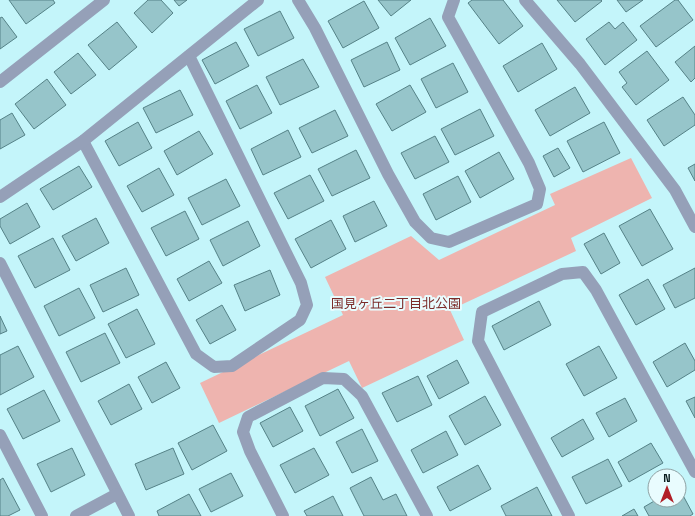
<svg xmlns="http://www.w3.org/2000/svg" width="695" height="516" viewBox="0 0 695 516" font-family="'Space Grotesk','Noto Sans JP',sans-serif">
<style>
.green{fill:#eeb4af}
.building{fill:#96c5ca;stroke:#558287}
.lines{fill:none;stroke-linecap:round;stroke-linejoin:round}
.street{stroke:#95a0b8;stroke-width:12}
.labels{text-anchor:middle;stroke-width:4;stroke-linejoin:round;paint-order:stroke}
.park-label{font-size:13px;fill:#7c2c2a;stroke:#e9fcfe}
</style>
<rect width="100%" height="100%" fill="#c4f5fa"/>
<polygon class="green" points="631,158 652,198 571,238 576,251 450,310 464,340 362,388 349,361 219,423 200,383 343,315 325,277 411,236 439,260 555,205 550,194"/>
<g class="building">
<polygon points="9,0 53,0 55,3 26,24"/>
<polygon points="148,0 161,0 173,13 152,33 134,13"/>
<polygon points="174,0 187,0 179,6"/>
<polygon points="378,0 411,0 391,16"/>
<polygon points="472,0 503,0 523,26 499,44 468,3"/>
<polygon points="557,0 601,0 602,1 575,22"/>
<polygon points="617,0 643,0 626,12"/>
<polygon points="675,0 678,0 693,20 656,47 640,26"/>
<polygon points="364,1 379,28 343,48 328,21"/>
<polygon points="280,11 294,38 258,56 244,29"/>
<polygon points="2,17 17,37 0,49 0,18"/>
<polygon points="430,18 446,46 410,65 395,38"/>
<polygon points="117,22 137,47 109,70 88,45"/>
<polygon points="609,22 615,29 623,22 637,40 605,65 586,39"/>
<polygon points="236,42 249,66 215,84 202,60"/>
<polygon points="387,42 400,70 364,87 351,60"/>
<polygon points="542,43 557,69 518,92 503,66"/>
<polygon points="695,46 695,78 691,82 675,62"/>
<polygon points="647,51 669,80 636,105 622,87 627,83 619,72"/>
<polygon points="78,53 96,75 71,94 54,72"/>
<polygon points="303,59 319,87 280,105 266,77"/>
<polygon points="453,63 468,92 436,108 421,79"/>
<polygon points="47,79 66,105 34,129 15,104"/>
<polygon points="257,85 272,113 240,129 226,101"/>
<polygon points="410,85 426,112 392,131 376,104"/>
<polygon points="575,87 590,113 550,136 535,110"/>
<polygon points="180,90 193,115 156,133 143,108"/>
<polygon points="683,97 695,115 695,125 664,146 647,120"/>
<polygon points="480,109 494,136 455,155 441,129"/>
<polygon points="335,110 348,136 312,153 299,128"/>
<polygon points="12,113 25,135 0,149 0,120"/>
<polygon points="138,122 152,148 119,166 105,141"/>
<polygon points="604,122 620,153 583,172 567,141"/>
<polygon points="288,130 301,157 263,175 251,149"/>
<polygon points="199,131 213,154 177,175 164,151"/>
<polygon points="435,136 449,162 415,179 401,153"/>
<polygon points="558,148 570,168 554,177 543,156"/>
<polygon points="356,150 370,178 332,196 318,169"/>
<polygon points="499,152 514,179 480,198 465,171"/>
<polygon points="695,164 695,181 688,168"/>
<polygon points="79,166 92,187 53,210 40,189"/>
<polygon points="159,168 174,195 142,212 127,186"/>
<polygon points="310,175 324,201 288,219 274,193"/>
<polygon points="458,176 471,202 436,220 423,194"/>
<polygon points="226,179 240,206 202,225 188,198"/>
<polygon points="374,201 387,226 355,242 343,216"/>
<polygon points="27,203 40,227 10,244 0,226 0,219"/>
<polygon points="650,209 673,249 642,266 619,226"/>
<polygon points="185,211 199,239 166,256 151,228"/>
<polygon points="96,218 109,243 76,261 62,236"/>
<polygon points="331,220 346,249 311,268 295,239"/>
<polygon points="248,221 260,246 223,266 210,240"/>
<polygon points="604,233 620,263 601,274 584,244"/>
<polygon points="53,238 70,270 35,288 18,256"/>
<polygon points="209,261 222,283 189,301 177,279"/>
<polygon points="126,268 139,295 103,312 90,285"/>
<polygon points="695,268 695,298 675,308 663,285"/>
<polygon points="270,270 280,295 245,311 234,285"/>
<polygon points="648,279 665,309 636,325 619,295"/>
<polygon points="79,288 95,318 59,336 44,306"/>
<polygon points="539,301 551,325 504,350 492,326"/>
<polygon points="222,305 236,330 210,344 196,320"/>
<polygon points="137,309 155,344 126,358 108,324"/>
<polygon points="0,316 7,331 0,334"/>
<polygon points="105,333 120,363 81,382 66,352"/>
<polygon points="685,343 695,361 695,370 667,387 653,362"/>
<polygon points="18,346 34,377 0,395 0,355"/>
<polygon points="599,346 617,378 584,396 566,364"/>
<polygon points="457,360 469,383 439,399 427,376"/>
<polygon points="166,362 180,388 152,403 138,377"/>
<polygon points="418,376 432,405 397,422 382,393"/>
<polygon points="129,384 142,409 111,425 98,401"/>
<polygon points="338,389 354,418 320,436 305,406"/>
<polygon points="44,390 60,421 23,439 7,409"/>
<polygon points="485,396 501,425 465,445 449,416"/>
<polygon points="695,397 695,418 686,401"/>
<polygon points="625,398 637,421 609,437 596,413"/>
<polygon points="290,407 303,431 273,447 260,423"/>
<polygon points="583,419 594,439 562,457 551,438"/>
<polygon points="213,425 227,451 192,470 178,443"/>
<polygon points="362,429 378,461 352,473 336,442"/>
<polygon points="446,431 458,455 423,473 411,450"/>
<polygon points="651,443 663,463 629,482 618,462"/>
<polygon points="72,448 85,475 51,492 37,464"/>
<polygon points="173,448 184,474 146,490 135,464"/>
<polygon points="314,448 329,475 295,493 280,465"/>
<polygon points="608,459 622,486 586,504 572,477"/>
<polygon points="478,465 491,489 450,511 437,487"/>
<polygon points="231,473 243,496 211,512 199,489"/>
<polygon points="371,477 383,500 396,494 407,516 364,516 350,488"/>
<polygon points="3,478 20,510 8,516 0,516 0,480"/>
<polygon points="537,487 552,516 506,516 501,506"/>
<polygon points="679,488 693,514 690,516 649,516 644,507 656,500 679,500"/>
<polygon points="189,494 201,516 159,516 157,511"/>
<polygon points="333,496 343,516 307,516 304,511"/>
<polygon points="634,509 638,516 622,516"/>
</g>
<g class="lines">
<g class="street">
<polyline points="298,0 315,28 388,174 415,222 431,238 449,242 537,204 540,189 529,163 448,17 454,0"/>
<polyline points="525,0 580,64 675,190 695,227"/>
<polyline points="0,82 104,0"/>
<polyline points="83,141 196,354 214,367 232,366 300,320 307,305 301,283 189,56"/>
<polyline points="0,197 83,141 258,0"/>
<polyline points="0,263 129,516"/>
<polyline points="0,435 42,516"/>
<polyline points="76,516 117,494"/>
<polyline points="283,516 250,451 243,432 248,417 323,378 344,379 362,396 427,516"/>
<polyline points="569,516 478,341 482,312 562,274 583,272 596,290 695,472"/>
</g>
</g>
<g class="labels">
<g class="park-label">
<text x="396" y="308">国見ヶ丘二丁目北公園</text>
</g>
</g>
<g transform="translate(667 488)"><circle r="19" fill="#e9fcfe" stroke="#8fa2a4"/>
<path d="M0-3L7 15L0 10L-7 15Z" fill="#b11f27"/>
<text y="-6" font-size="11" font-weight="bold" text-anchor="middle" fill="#091c1e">N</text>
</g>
</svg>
